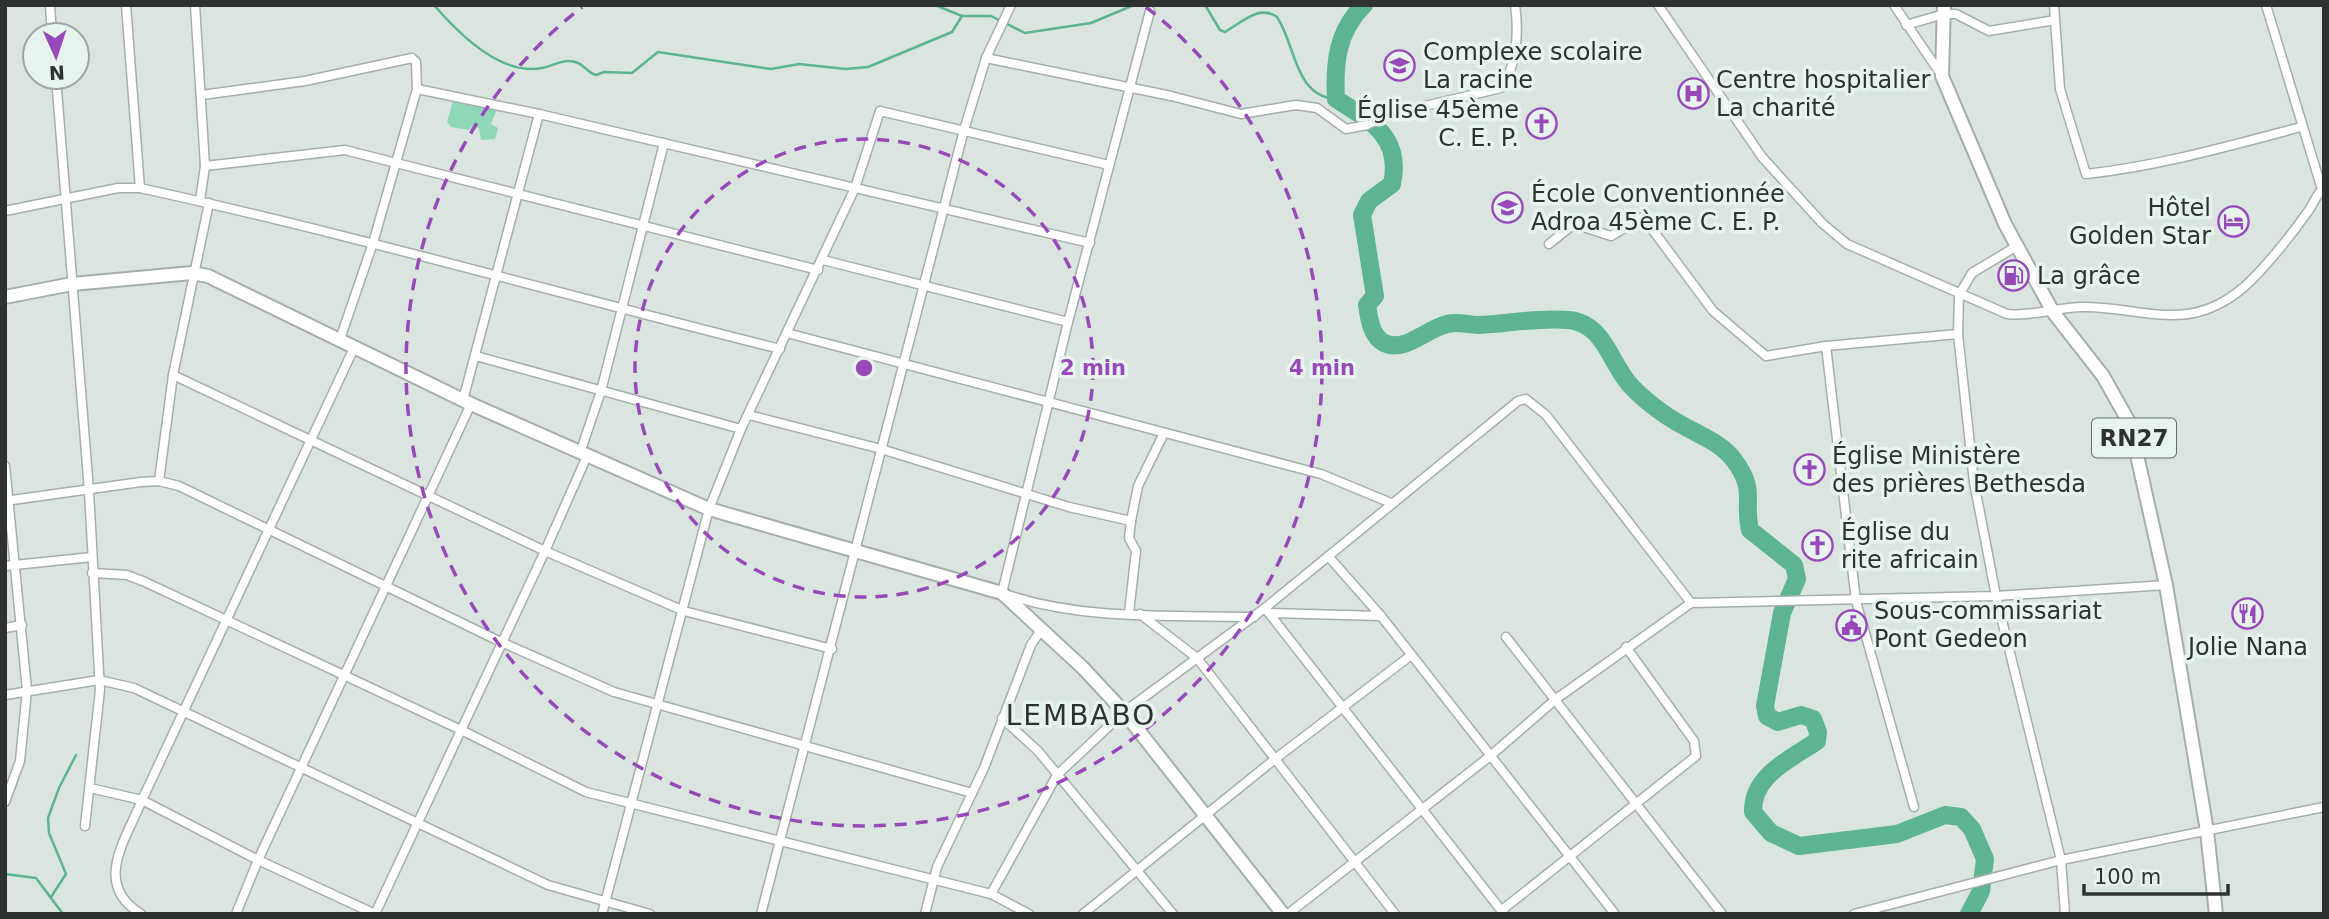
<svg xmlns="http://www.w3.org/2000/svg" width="2329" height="919" viewBox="0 0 2329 919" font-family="'DejaVu Sans',sans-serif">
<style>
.green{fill:#8dd8b7}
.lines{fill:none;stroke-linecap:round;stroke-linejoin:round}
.stream{stroke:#5db490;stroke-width:2.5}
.river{stroke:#5db490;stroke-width:18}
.street-casing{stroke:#a4afaa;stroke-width:11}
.secondary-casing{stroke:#a4afaa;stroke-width:16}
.primary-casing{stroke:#a4afaa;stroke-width:16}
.street{stroke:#fff;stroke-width:8}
.secondary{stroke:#fff;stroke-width:12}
.primary{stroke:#fff;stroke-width:12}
.ring{fill:none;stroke:#9849b9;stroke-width:3.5;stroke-dasharray:12 9}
.labels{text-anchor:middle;stroke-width:7;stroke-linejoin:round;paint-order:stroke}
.shield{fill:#e7f3ed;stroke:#666c69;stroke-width:2}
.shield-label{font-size:23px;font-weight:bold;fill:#2e3230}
.poi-label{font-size:24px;fill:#2e3230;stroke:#e7f3ed;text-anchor:start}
.quarter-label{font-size:28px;letter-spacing:2px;fill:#2e3230;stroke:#e7f3ed}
.centre{fill:#9849b9;stroke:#e7f3ed;stroke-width:3.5}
.ring-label{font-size:21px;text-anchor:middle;font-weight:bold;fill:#9849b9;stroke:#e7f3ed;stroke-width:7;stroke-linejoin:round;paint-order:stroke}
</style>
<rect width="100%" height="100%" fill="#dae5e0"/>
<polygon class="green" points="458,100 497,109 491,124 498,128 495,139 481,140 479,128 471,127 469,130 451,127 447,122 453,101"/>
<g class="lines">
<g class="stream">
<path d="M434,5C458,33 501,76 542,68C554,66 565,57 578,63C585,66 588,73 596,75L604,72L632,73L658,52L771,69L799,64L846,69L868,67L952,32L962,16"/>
<polyline points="935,5 962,16 991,16 1025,33 1091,23 1134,5"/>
<path d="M1205,5L1220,30L1225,32C1241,23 1259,4 1277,17C1296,45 1294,96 1336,99"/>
<polyline points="5,874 36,878 63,914"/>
<polyline points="51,897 66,874 49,833 48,818 59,788 76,755"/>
</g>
<path class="river" d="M1364,5C1337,31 1334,64 1336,99C1371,121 1402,137 1392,184L1369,201L1362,215L1375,296L1367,305C1369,318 1371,336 1384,343C1405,353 1426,329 1447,324C1458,321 1468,325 1478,325C1509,324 1537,317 1568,320C1605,323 1610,364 1631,386C1644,400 1665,416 1682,425C1701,436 1720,442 1734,460C1757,491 1743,499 1750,530L1794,565L1797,579L1782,613L1765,706L1767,716L1778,722L1801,715L1813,719L1818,732L1817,741C1791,759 1752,775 1753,812L1771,833L1799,846L1897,834L1945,815L1961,817L1972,829L1985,859L1981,891L1969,914"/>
<defs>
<g id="street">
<polyline points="50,5 52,35"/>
<polyline points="126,5 140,188"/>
<polyline points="195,5 205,166 200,201"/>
<path d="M1658,5L1762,157L1822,223L1847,244L2007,314C2034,317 2059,306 2086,307C2147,308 2189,334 2244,287C2264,269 2290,237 2306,214C2313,206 2316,194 2324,188"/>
<polyline points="1894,5 1942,76"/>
<path d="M2054,5L2060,89L2086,174C2159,166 2229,146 2301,127"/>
<polyline points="2266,5 2323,193"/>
<path d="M1150,11L1068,322L1002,593C1081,621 1171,615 1254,617"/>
<polyline points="1906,25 1944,14 1956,14 1989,31 2055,20"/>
<path d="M986,58L1171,96L1241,114L1296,105L1317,108L1346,129L1367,125L1387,115L1501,88C1517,66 1519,32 1515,5"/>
<polyline points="56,77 89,491 100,690 85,826"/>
<polyline points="417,89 539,114 1090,243"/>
<polyline points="202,95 305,81 412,58 416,62 417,89 373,243 339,342"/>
<polyline points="205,166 345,150 818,270"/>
<path d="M5,211L118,188H140C355,235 567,296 780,349"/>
<polyline points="1549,244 1574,224 1611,236 1643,217 1713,311 1766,356 1826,346 1958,334"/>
<polyline points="2017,246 1972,273 1959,295 1958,334 1974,482 1996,596 2061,860 2065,914"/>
<polyline points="823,260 1068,322"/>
<polyline points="787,333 1321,474 1391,503"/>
<polyline points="1826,346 1856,601 1914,807"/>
<polyline points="476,356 741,429"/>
<polyline points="173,375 545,551 684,611 832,649"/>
<polyline points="463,400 539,114"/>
<polyline points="749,415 881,449 1069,507 1131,521"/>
<polyline points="580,453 601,391 664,143"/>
<polyline points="5,466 27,690 20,761 5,802"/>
<polyline points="159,481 173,375 209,203"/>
<polyline points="5,501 141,482 159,481 179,486 501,642 614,692 972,793"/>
<polyline points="1328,556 1381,616 1615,914"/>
<polyline points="5,566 92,557"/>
<polyline points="92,573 127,575 145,582 461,730 586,792 991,894 1029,914"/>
<polyline points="1265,608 1504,914"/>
<polyline points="1129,613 1136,551 1129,538 1131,521 1138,486 1164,433"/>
<polyline points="1269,613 1381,616"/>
<polyline points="1140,614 1197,658 1395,914"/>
<polyline points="5,628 22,625"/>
<polyline points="1506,637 1722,914"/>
<polyline points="5,695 99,680 134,688 548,885 650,914"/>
<polyline points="1002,718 1038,751 1173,914"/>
<polyline points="90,788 142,800 258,860 375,914"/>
<polyline points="991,894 1057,775 1124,712 1265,608 1518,401 1526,399 1546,415 1691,603"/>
<polyline points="1502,910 1696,756 1694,741 1626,647"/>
<path d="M141,914C92,884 126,840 142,800L354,348"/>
<polyline points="236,914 258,860 471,404"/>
<polyline points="375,914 545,551 587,456"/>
<polyline points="602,914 709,509 741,429 855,188 880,111 1109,165"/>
<polyline points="761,914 964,130 986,58 1011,5"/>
<polyline points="925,914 937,867 984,768 1031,645 1041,630"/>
<polyline points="1083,914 1275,759 1410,656"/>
<polyline points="1288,914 1489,757 1556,699 1691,603 1996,596 2166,585"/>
<polyline points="1854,914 2061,860 2324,807"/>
</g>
<polyline id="secondary" points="5,297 72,284 192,273 208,276 471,404 709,509 1002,593 1083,668 1124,712 1283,914"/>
<polyline id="primary" points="1944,5 1942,76 2005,224 2053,312 2103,376 2130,424 2166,585 2207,831 2216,914"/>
</defs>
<use href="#street" class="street-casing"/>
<use href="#secondary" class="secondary-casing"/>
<use href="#primary" class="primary-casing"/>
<use href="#street" class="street"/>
<use href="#secondary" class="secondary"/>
<use href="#primary" class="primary"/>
</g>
<g class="ring">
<circle cx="864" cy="368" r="229"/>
<path d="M1146 7A458 458 0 1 1 582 7"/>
</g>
<defs>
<symbol id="school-ring" viewBox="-11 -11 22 22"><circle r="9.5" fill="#e7f3ed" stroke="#9849b9" stroke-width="1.5"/><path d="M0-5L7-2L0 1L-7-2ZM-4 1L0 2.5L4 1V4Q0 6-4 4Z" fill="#9849b9"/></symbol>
<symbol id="hospital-ring" viewBox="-11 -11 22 22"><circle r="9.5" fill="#e7f3ed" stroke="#9849b9" stroke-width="1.5"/><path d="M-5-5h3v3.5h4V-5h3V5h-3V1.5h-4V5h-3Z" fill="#9849b9"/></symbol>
<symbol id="church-ring" viewBox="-11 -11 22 22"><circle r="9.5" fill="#e7f3ed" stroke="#9849b9" stroke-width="1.5"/><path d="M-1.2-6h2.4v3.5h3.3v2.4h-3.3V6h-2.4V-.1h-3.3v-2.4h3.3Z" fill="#9849b9"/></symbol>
<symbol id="hotel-ring" viewBox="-11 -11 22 22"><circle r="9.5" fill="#e7f3ed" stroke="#9849b9" stroke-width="1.5"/><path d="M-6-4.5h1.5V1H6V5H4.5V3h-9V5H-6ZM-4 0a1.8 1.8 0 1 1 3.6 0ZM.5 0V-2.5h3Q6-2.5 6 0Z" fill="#9849b9"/></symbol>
<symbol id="fuel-ring" viewBox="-11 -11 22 22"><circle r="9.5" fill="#e7f3ed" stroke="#9849b9" stroke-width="1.5"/><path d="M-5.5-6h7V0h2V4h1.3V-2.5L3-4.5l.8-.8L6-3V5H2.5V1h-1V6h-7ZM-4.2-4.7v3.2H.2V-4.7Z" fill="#9849b9"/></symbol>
<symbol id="restaurant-ring" viewBox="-11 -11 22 22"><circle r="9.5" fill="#e7f3ed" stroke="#9849b9" stroke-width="1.5"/><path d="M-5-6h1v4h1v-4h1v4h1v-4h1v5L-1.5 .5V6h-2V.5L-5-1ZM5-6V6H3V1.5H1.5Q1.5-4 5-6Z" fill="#9849b9"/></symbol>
<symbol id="civic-ring" viewBox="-11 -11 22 22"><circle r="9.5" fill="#e7f3ed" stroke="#9849b9" stroke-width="1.5"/><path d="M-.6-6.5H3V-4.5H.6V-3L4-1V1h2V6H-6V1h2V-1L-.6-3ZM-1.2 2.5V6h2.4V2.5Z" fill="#9849b9"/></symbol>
</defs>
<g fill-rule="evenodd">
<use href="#school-ring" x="1382" y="48" width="35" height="35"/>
<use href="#hospital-ring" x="1676" y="76" width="35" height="35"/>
<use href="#church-ring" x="1524" y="106" width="35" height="35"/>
<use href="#school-ring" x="1490" y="190" width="35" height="35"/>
<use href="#hotel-ring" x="2216" y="204" width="35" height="35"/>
<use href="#fuel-ring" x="1996" y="258" width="35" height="35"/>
<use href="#church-ring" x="1792" y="452" width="35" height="35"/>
<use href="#church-ring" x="1800" y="528" width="35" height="35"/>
<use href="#restaurant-ring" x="2230" y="596" width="35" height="35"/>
<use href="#civic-ring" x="1834" y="608" width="35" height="35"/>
</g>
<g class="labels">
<rect class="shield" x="2092" y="418.5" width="84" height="39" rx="5"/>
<g class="shield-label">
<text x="2134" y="446">RN27</text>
</g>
<g class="poi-label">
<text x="1423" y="60">Complexe scolaire<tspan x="1423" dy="28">La racine</tspan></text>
<text x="1716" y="88">Centre hospitalier<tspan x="1716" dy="28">La charité</tspan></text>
<text x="1519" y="118" text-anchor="end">Église 45ème<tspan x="1519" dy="28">C. E. P.</tspan></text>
<text x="1531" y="202">École Conventionnée<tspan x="1531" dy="28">Adroa 45ème C. E. P.</tspan></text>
<text x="2211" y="216" text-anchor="end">Hôtel<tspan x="2211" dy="28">Golden Star</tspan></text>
<text x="2037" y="284">La grâce</text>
<text x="1832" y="464">Église Ministère<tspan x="1832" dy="28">des prières Bethesda</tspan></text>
<text x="1841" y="540">Église du<tspan x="1841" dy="28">rite africain</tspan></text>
<text x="1874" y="619">Sous-commissariat<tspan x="1874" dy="28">Pont Gedeon</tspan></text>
<text x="2248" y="655" text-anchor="middle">Jolie Nana</text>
</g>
<g class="quarter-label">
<text x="1081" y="725">LEMBABO</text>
</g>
</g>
<circle cx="864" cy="368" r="10" class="centre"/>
<g class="ring-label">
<text x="1093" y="375">2 min</text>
<text x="1322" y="375">4 min</text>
</g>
<rect width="2329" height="919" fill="none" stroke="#2e3230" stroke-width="14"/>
<g transform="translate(56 56) rotate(177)"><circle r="33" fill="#e7f3ed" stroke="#9da6a1" stroke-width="2"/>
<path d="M0-5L12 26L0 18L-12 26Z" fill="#9849b9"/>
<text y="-10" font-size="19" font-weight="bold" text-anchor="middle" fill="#2e3230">N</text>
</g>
<path d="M2084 884v10h144v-10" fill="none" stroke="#2e3230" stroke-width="3.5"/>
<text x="2094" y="884" font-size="21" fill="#2e3230" stroke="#e7f3ed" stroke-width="5" paint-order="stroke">100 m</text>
</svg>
